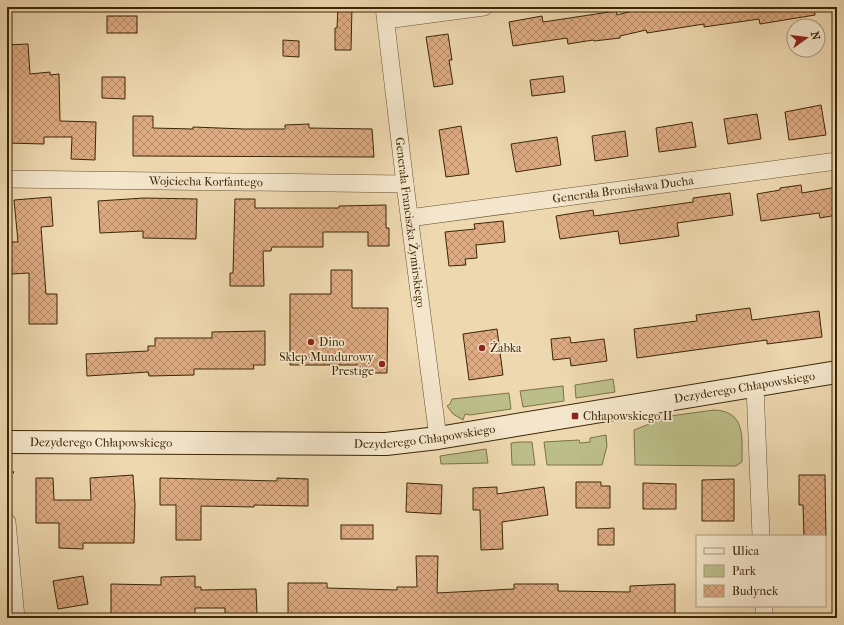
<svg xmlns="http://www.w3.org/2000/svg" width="844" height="625" viewBox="0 0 844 625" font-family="'IM FELL French Canon',serif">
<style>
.green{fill:#bcbe89;stroke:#7c7246}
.building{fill:url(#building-cross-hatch);stroke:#3c2604}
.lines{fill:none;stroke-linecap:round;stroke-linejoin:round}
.street-casing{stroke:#68522f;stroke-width:18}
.secondary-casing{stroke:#3c2604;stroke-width:24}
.path{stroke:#3c2604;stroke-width:2.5;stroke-dasharray:1 2;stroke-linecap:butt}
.street{stroke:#f4e6cc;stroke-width:17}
.secondary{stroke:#f4e6cc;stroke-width:22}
.poi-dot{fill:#8f2418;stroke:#f4e6cc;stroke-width:1.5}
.labels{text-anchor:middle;stroke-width:3.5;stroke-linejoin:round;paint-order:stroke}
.street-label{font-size:12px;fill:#3c2604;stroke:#f4e6cc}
.poi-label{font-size:12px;fill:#3c2604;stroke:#f4e6cc;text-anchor:start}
</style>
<defs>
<pattern id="building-cross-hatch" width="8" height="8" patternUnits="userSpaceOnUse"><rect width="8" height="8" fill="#deab83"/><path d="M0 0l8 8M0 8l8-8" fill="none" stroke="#b58b69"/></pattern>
</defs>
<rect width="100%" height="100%" fill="#eed8b0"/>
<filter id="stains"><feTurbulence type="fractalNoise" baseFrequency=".005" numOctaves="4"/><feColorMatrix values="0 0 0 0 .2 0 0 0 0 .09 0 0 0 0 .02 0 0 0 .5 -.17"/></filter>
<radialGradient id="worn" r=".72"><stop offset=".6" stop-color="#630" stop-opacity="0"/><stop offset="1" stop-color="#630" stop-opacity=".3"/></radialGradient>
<g class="green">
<polygon points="613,379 615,392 576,398 575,385"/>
<polygon points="563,386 564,401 523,407 520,391"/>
<polygon points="509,393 511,409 470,415 465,414 463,420 453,414 447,406 450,404 452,399"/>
<path d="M714,410C746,411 742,438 742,462L736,466L635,465L634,430L670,416Z"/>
<polygon points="606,435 607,446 602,465 547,465 544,442 579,440 580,443 590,442 590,438"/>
<polygon points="519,442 532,442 535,465 512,465 511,443"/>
<polygon points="486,449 488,463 441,464 440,456"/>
</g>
<g class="building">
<polygon points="338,7 352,7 351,50 335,50 335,28 337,28"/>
<polygon points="648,7 814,7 815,15 760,24 759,19 704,27 704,24 647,33 646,30 620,36 620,38 594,41 593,40 568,44 567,38 513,46 509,22 542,16 543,22 616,11 617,15"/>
<rect x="107" y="16" width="30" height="17"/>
<polygon points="448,34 452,60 449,60 453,84 434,87 426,37"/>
<polygon points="283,40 299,41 299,57 283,56"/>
<polygon points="28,44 30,74 50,72 50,75 59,74 60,121 96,122 95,160 71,159 72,137 44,137 44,144 7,143 7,45"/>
<polygon points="563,76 565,92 532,96 530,80"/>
<polygon points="102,77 125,77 125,99 102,98"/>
<polygon points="821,105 826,135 789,140 785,112"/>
<polygon points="757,114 761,139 728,144 724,119"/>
<polygon points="133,116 153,116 153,128 193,129 193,127 244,129 285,129 285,125 309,124 309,128 372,129 374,157 133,156"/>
<polygon points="692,122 696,147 659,152 656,128"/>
<polygon points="461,126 469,174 446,177 439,130"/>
<polygon points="625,131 628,156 595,161 592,136"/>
<polygon points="557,137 561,165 516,172 511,144"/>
<polygon points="801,185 802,193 837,187 837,215 820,218 819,213 761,221 757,194 780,190 780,188"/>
<polygon points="730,193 733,215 677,223 679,236 620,244 618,231 560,239 556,216 593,210 594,216 693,202 693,198"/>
<polygon points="51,197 53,226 41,227 46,294 57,294 57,324 29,324 29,273 12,274 10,242 18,242 14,200"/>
<polygon points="144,198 197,199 196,239 143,238 143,231 100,233 98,201"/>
<polygon points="235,199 255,199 255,208 339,208 339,206 386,205 386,228 389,228 389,246 368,246 368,232 323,232 323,247 272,247 271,251 263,251 264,286 230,286 230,273 233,273"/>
<polygon points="503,221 505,242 476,245 477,258 465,259 466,265 449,266 445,232 475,229 474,224"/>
<polygon points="331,270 352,270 352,308 388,308 387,373 362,373 362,365 290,365 290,294 331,294"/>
<polygon points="750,308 752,320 819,311 822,337 767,344 767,340 637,358 634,329 697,321 696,315"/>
<polygon points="497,329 503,375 469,380 463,334"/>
<polygon points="265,331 265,365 253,365 254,369 194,369 194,375 149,376 148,372 87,376 86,354 148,351 148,346 155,346 155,338 212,338 212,332"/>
<polygon points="570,337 571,343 604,339 607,361 571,366 570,358 553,360 551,339"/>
<polygon points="133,475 135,505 134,543 83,543 83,549 59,548 59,523 36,523 36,478 53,478 54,500 91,500 90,478"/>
<polygon points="799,475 825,475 826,536 804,536 803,505 799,505"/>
<polygon points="160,478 277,481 277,478 308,479 308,506 254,505 254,507 201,506 201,540 176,540 176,505 160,505"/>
<polygon points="734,479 734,521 702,521 702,480"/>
<polygon points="576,482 601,482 601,486 610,486 610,508 576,508"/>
<polygon points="407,483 442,485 441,514 406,512"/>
<polygon points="643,483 676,484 676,509 643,509"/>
<polygon points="497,487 497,494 544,487 548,515 502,522 503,549 481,550 480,510 473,510 473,488"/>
<rect x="341" y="525" width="32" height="14"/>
<polygon points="614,528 614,545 598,545 598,529"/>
<polygon points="416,556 438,556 437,593 514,589 514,584 558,584 558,591 630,592 630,586 675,584 675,615 617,617 617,618 569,618 569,616 500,615 386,616 386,618 288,617 288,583 327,583 327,588 397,590 397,587 417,587"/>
<polygon points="83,576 88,604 58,609 53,581"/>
<polygon points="195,576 195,587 201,587 201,590 256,589 257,615 225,615 225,608 195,608 195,615 111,617 111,584 161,585 161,577"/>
</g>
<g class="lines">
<defs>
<g id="street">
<path id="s1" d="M384,7L405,184L438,438"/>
<polyline points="386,20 484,7"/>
<path id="s2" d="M7,179L405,184"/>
<path id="s3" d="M409,218L837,161"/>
<polyline points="755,386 761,536"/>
<polyline points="7,522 16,618"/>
<polyline points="764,606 764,618"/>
</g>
<g id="secondary">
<path id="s4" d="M7,442L386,444L438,438L837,372"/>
</g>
</defs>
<use href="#street" class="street-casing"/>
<use href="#secondary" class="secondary-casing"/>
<polyline class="path" points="7,473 16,472"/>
<use href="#street" class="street"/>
<use href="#secondary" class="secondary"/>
</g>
<g class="poi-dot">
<circle cx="311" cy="342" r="4"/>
<circle cx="482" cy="348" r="4"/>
<circle cx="382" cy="364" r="4"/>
<rect x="571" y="412" width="8" height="8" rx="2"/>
</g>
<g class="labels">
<g class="street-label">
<text dy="4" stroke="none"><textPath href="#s2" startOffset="199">Wojciecha Korfantego</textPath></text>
<text dy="4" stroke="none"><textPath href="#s3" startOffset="216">Generała Bronisława Ducha</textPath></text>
<text dy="4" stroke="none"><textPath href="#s1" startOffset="217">Generała Franciszka Żymirskiego</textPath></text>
<text dy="4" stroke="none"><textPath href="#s4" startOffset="742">Dezyderego Chłapowskiego</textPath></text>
<text dy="4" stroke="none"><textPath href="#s4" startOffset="418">Dezyderego Chłapowskiego</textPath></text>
<text dy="4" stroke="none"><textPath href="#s4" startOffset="94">Dezyderego Chłapowskiego</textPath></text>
</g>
<g class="poi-label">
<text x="319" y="346">Dino</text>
<text x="490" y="352">Żabka</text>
<text x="374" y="361" text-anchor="end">Sklep Mundurowy<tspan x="374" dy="14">Prestige</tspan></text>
<text x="583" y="420">Chłapowskiego II</text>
</g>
</g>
<rect width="844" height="625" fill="none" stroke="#eed8b0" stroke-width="24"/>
<rect x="8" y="8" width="828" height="609" fill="none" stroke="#3c2604" stroke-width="2"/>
<rect x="12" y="12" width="820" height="601" fill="none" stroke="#3c2604"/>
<rect x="696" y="535" width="130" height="72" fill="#f4e6cc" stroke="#aa997c"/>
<rect x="704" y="548" width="20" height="6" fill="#f4e6cc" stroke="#aa997c"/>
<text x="732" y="555" font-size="12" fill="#3c2604">Ulica</text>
<rect x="704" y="565" width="20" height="12" fill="#bcbe89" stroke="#aa997c"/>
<text x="732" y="575" font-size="12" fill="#3c2604">Park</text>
<rect x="704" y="585" width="20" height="12" fill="url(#building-cross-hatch)" stroke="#aa997c"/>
<text x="732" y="595" font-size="12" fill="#3c2604">Budynek</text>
<g transform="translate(806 38) rotate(76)"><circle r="19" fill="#f4e6cc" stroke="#aa997c"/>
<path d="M0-3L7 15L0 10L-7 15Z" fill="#8f2418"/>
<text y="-6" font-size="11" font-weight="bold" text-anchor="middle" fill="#3c2604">N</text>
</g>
<rect width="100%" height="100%" filter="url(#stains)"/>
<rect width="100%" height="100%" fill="url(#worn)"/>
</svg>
